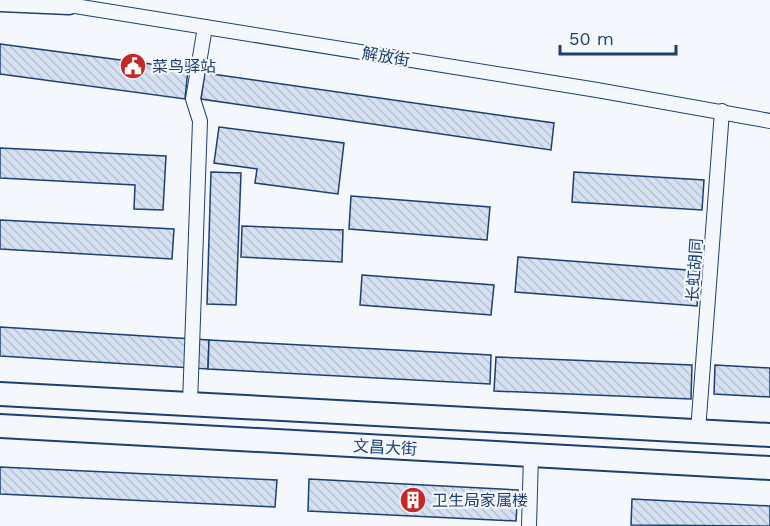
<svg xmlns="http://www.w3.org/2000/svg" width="770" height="526" viewBox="0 0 770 526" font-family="'Work Sans','Noto Sans SC',sans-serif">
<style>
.building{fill:url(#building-back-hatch);stroke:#1d3f73;stroke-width:1.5}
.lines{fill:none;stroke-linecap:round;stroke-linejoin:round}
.minor-casing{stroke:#1d3f73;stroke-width:16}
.tertiary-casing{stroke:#1d3f73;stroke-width:21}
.primary-casing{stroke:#1d3f73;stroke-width:26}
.minor{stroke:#f4f7fb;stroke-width:14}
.tertiary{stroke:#f4f7fb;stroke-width:18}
.primary{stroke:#f4f7fb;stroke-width:22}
.labels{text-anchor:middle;stroke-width:4.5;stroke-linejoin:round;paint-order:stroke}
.street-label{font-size:16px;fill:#1d3f73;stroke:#f4f7fb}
.poi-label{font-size:16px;fill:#1d3f73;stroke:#f4f7fb;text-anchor:start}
</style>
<defs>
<pattern id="building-back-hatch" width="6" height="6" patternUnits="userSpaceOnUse" patternTransform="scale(1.5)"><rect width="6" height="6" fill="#d5e0f0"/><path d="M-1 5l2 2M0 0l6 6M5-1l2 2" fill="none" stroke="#b6c1d1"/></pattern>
</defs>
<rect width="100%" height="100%" fill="#f4f7fb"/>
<g class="building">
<polygon points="0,44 188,69 185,99 0,74"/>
<polygon points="205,73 554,123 551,150 201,99"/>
<polygon points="219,127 344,143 338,194 255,183 257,169 214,163"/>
<polygon points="0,148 166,156 163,210 134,209 135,185 0,178"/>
<polygon points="211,172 241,173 236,305 207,304"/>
<polygon points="574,172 704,180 702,210 572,202"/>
<polygon points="351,196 490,207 487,240 349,229"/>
<polygon points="0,220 174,229 172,259 0,249"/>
<polygon points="242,226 343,230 342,262 241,257"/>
<polygon points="518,257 700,271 697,306 515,292"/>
<polygon points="362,275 494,285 491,315 360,305"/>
<polygon points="0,327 209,340 208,369 0,356"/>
<polygon points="209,340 491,355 490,384 208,369"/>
<polygon points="496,357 692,365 691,399 494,391"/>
<polygon points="715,365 770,368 770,397 714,394"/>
<polygon points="0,467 277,480 275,507 0,494"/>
<polygon points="309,479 518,490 516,521 308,511"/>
<polygon points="632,499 770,506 770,526 631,525"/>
</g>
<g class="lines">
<defs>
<g id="minor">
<polyline points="69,5 597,90 770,121"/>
<polyline points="190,404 200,121 193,99 205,27"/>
<polyline points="698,431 722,111"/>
<polyline points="529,526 531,455"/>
</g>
<polyline id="tertiary" points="0,2 69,5 69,0"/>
<g id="primary">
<polyline points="0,394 770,435"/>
<polyline points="0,426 770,468"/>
</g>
</defs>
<use href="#minor" class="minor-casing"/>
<use href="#tertiary" class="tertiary-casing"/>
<use href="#primary" class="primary-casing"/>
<use href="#minor" class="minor"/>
<use href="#tertiary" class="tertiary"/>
<use href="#primary" class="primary"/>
</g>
<defs>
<symbol id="civic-disc" viewBox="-11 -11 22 22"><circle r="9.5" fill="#c62828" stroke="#f4f7fb"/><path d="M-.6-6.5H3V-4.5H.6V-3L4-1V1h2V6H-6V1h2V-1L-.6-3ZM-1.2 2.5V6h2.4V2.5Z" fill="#fff"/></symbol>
<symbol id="building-disc" viewBox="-11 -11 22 22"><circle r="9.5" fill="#c62828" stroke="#f4f7fb"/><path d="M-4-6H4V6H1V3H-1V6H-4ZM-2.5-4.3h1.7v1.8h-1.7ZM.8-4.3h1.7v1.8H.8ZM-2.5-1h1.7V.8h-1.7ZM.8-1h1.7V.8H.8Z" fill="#fff"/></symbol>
</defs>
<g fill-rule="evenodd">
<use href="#civic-disc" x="118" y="51" width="30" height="30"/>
<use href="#building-disc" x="398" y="485" width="30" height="30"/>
</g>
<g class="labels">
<g class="street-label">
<text transform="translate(386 56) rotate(9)" y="6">解放街</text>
<text transform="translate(694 270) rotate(-86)" y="6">长虹胡同</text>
<text transform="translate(385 447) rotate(3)" y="6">文昌大街</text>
</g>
<g class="poi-label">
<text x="152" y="72">菜鸟驿站</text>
<text x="432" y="506">卫生局家属楼</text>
</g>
</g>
<path d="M560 45v9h116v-9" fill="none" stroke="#1d3f73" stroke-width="3"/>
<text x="569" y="45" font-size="18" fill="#1d3f73" stroke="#f4f7fb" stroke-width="4.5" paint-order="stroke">50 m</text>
</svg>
